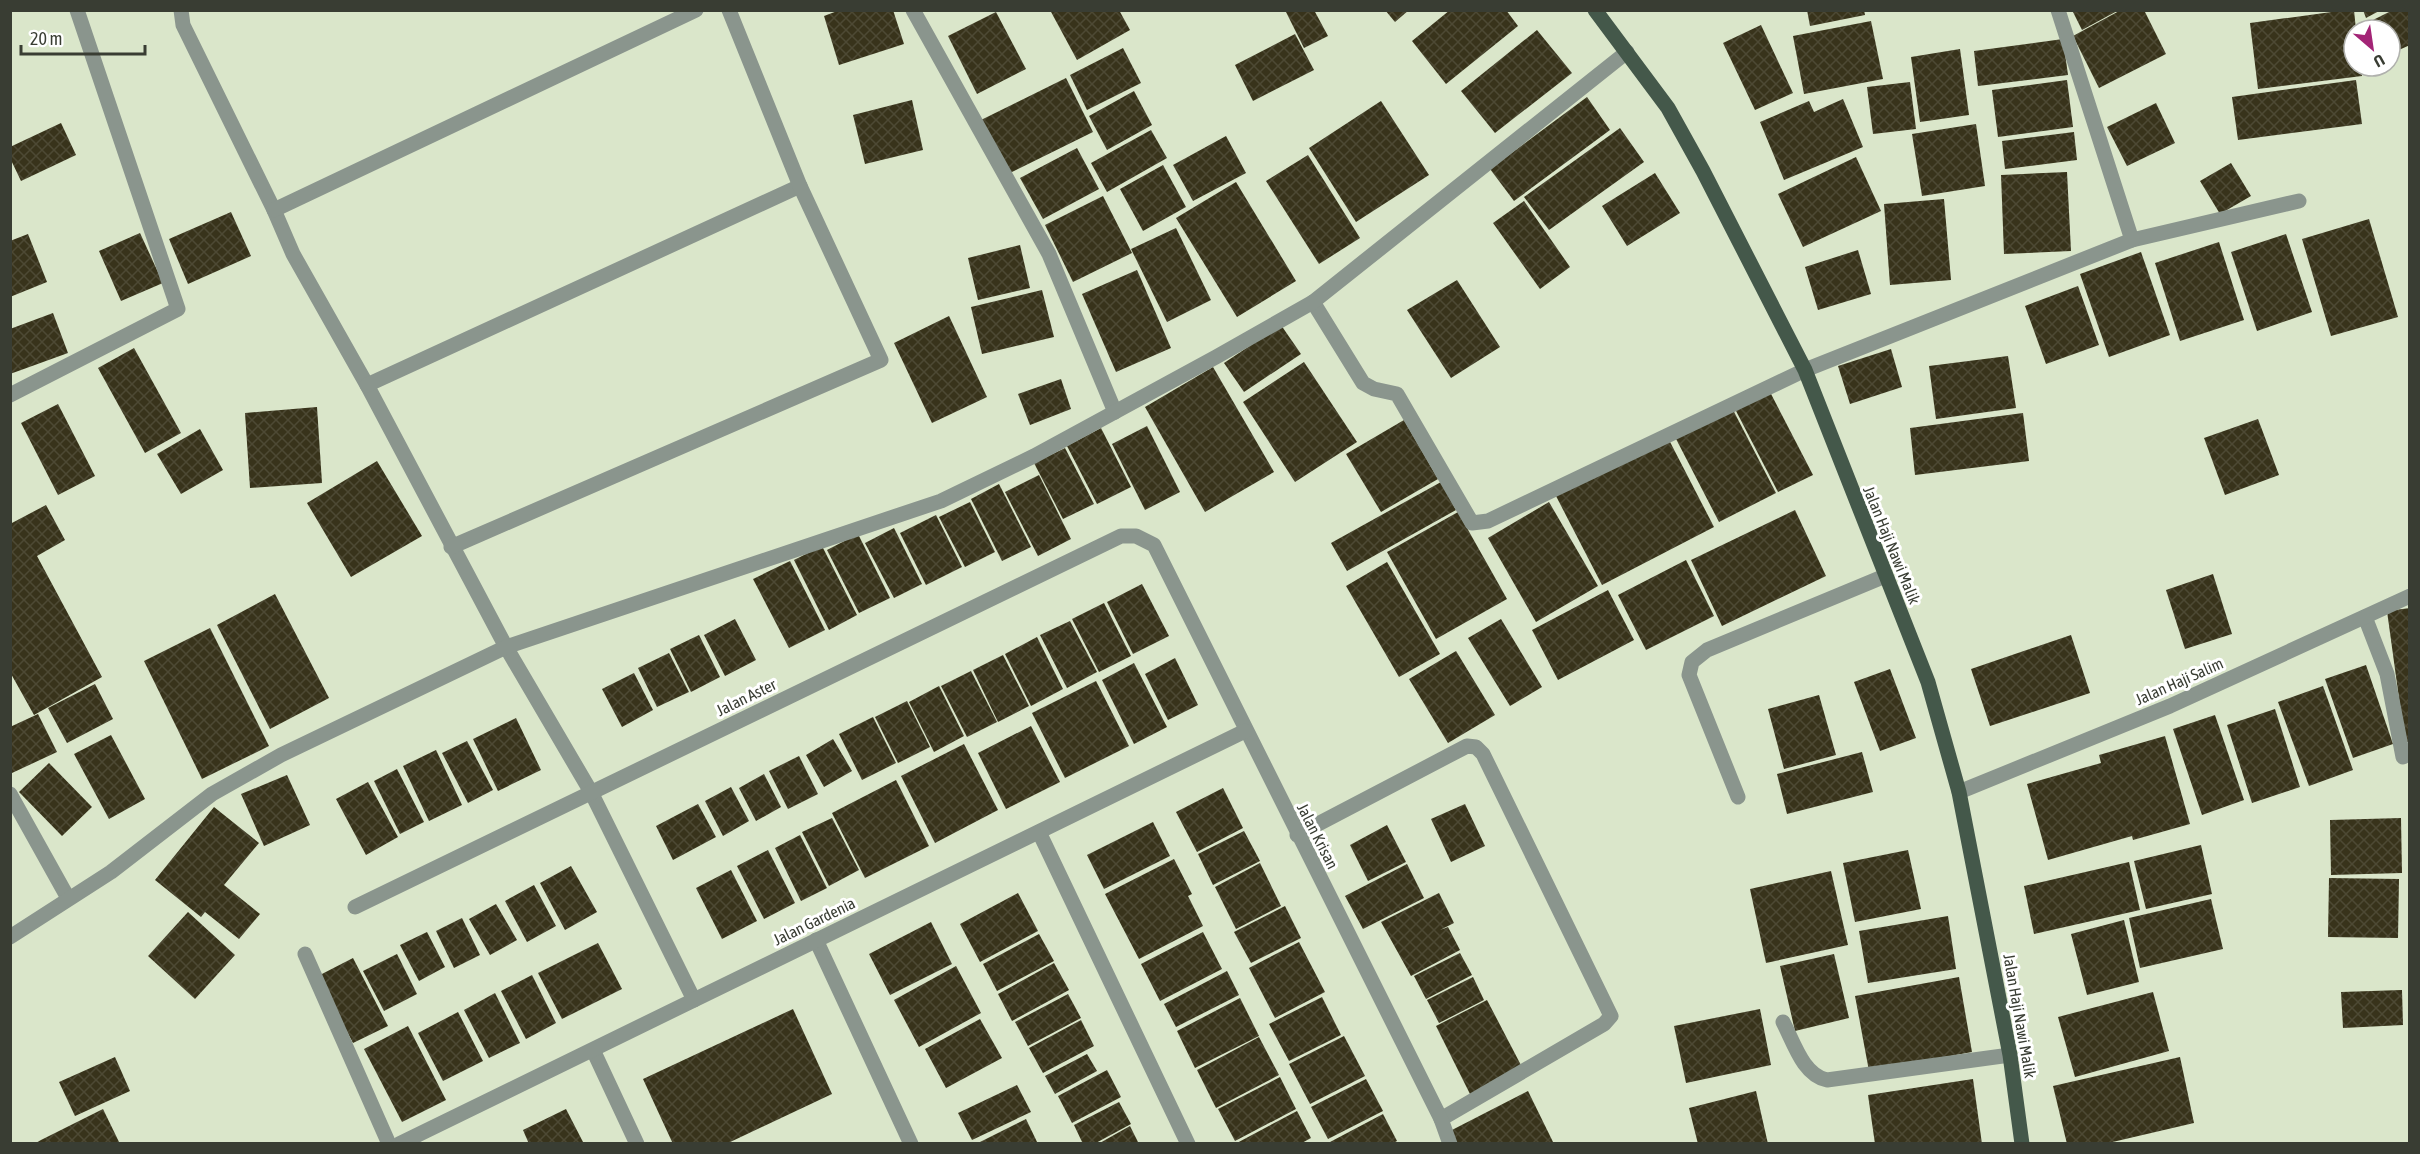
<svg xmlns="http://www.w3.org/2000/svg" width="2420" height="1154" viewBox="0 0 2420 1154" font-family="'Asap Condensed',sans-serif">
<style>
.building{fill:url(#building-cross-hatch)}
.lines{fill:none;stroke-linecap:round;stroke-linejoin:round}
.minor{stroke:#8a958d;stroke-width:15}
.major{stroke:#44584a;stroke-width:15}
.labels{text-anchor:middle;stroke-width:6;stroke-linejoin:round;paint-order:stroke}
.street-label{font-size:16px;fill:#393d33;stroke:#fff}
</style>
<defs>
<pattern id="building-cross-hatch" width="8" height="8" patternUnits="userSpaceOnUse" patternTransform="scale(1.5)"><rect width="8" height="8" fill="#38331b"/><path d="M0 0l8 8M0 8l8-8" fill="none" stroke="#4d4934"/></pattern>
</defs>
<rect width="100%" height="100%" fill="#dae6ca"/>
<g class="building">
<polygon points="840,10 893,10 904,44 839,65 824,16"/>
<polygon points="1050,10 1119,10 1130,30 1077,60"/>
<polygon points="1285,10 1314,10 1328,36 1304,48"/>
<polygon points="1385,10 1409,10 1395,22"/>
<polygon points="1450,10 1506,10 1518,26 1446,84 1412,41"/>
<polygon points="1807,10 1864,10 1865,15 1810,26"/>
<polygon points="2072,10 2119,10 2082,30"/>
<polygon points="2121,10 2144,10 2166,54 2099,88 2073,36"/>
<polygon points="2346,10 2354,10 2356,30 2354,30 2354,66 2361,66 2362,76 2258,89 2250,23"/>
<polygon points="2363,10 2381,10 2366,18"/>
<polygon points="2393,10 2410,10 2410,45 2390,54 2390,30 2363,30 2361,26"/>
<polygon points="996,12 1026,69 977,94 948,36"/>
<polygon points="1871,21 1883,79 1804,94 1793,36"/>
<polygon points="1761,25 1793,93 1755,110 1723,43"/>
<polygon points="1537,30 1572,73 1495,133 1461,91"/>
<polygon points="1295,34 1314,70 1253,101 1235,65"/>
<polygon points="2063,39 2068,75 1978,86 1974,51"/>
<polygon points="1123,48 1141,83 1087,110 1070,75"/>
<polygon points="1960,49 1969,115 1920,122 1911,57"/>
<polygon points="1066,78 1093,132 1008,174 981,120"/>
<polygon points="2067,80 2073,127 1998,137 1992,90"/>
<polygon points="2356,80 2362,124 2238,140 2232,97"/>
<polygon points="1910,82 1916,129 1873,134 1867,87"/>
<polygon points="1134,91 1152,125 1107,150 1089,116"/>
<polygon points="1587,97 1610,130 1514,201 1490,169"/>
<polygon points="1843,99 1863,147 1784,180 1760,122 1809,101 1814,112"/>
<polygon points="912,100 923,150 865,164 853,115"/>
<polygon points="1381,101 1429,175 1356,222 1309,148"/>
<polygon points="2156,103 2175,143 2127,166 2107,127"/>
<polygon points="61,123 76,155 21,181 10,158 10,147"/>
<polygon points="1976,124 1985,186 1922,196 1912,134"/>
<polygon points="1620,128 1644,162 1549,230 1524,197"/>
<polygon points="1151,130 1167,158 1107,192 1091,163"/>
<polygon points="2074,132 2077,160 2005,169 2002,141"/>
<polygon points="1226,136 1246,173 1193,201 1173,165"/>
<polygon points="1077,148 1099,189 1043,219 1020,178"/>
<polygon points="1308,155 1360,238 1319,264 1266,181"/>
<polygon points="1856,157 1881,211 1803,247 1778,194"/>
<polygon points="2231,163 2251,196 2220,214 2200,181"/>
<polygon points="1163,165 1186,207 1143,231 1120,189"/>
<polygon points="2067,172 2071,251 2004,254 2001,175"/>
<polygon points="1655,173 1680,213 1627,246 1602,206"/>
<polygon points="1236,182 1296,281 1237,317 1176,218"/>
<polygon points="1103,196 1132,253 1073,282 1045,225"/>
<polygon points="1944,199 1951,280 1890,285 1884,204"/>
<polygon points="1524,201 1570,267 1540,289 1493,223"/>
<polygon points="231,212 251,256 188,284 169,239"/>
<polygon points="2369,219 2398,317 2331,336 2302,239"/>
<polygon points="1176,228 1211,300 1167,322 1131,249"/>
<polygon points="140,233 163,283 121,301 99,251"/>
<polygon points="28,234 47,282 10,297 10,241"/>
<polygon points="2286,234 2312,312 2257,331 2231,252"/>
<polygon points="2219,242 2244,320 2180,341 2155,263"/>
<polygon points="1020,245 1030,288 978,300 968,258"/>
<polygon points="1858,250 1871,294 1818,310 1805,267"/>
<polygon points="2141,252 2170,335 2109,357 2080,274"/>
<polygon points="1137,270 1171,348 1116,372 1082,294"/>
<polygon points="1457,280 1500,347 1451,378 1407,310"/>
<polygon points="2078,286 2099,345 2046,364 2025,306"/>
<polygon points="1042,290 1054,337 982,354 971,307"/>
<polygon points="53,313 68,353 10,374 10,329"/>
<polygon points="949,316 987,397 932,423 894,343"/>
<polygon points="1281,325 1301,354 1244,392 1224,363"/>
<polygon points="134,348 181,433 145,453 98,368"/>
<polygon points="1891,349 1902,387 1850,404 1838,366"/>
<polygon points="2008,356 2016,408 1936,419 1929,366"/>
<polygon points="1304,362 1357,442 1295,482 1243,402"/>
<polygon points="1213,367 1274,472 1205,512 1145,407"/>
<polygon points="1061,379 1071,409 1030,425 1018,394"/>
<polygon points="1770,392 1813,475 1778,492 1735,409"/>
<polygon points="58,404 95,476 58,495 21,423"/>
<polygon points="1731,406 1776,493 1719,522 1674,435"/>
<polygon points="317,407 322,483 250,488 245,413"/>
<polygon points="2023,413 2029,461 1915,475 1910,428"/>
<polygon points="2258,419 2279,475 2225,495 2204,438"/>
<polygon points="1404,420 1438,479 1381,512 1346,454"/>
<polygon points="1147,426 1180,492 1145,510 1112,444"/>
<polygon points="1101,428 1131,487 1097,504 1067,446"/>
<polygon points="200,429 223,470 181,494 157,454"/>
<polygon points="1668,438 1714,527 1602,585 1556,496"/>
<polygon points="1065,448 1094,504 1063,519 1034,463"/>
<polygon points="377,461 422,536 351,577 307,503"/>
<polygon points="1039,475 1071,539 1038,556 1005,492"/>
<polygon points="1441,482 1456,510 1347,571 1331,543"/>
<polygon points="999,484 1031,547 1002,561 971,499"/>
<polygon points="970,502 995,552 965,567 939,517"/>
<polygon points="1549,502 1598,586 1536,622 1488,538"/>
<polygon points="46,505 65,540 37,556 102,677 34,715 10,672 10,524"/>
<polygon points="1795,510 1826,576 1722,626 1691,560"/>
<polygon points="1458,512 1507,599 1436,639 1387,552"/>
<polygon points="936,515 962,567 926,585 900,533"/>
<polygon points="894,528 922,584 894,598 865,543"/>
<polygon points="858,534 890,598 859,613 827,550"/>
<polygon points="822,546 857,615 829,630 794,560"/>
<polygon points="1686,560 1714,616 1646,650 1618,595"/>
<polygon points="790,561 825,630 789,648 753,579"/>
<polygon points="1387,562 1440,654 1399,677 1346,586"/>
<polygon points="2213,574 2232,634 2185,649 2166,590"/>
<polygon points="1142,584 1169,636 1133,654 1107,602"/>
<polygon points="1608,590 1634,640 1558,680 1532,630"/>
<polygon points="275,594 329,698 270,729 217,625"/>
<polygon points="1104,603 1131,656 1099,672 1072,619"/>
<polygon points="2410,608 2410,742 2405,742 2387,611"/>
<polygon points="735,619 756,660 725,676 704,635"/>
<polygon points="1501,619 1542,687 1510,706 1468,638"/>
<polygon points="1070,621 1097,672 1067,688 1040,635"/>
<polygon points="210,628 269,746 202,779 144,661"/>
<polygon points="699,635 720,677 691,692 670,649"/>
<polygon points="2071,635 2090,693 1990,726 1971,669"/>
<polygon points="1037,637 1063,689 1031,706 1005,654"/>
<polygon points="1456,651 1495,715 1448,743 1409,679"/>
<polygon points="669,653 689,692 657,707 638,668"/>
<polygon points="1003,655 1029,706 998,722 973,670"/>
<polygon points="1175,658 1198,705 1168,720 1145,674"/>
<polygon points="1134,663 1167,727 1134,744 1102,680"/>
<polygon points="2366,665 2393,744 2353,758 2325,679"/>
<polygon points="1890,669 1916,738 1880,751 1854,682"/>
<polygon points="971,671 997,722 967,737 941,686"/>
<polygon points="634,673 653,710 622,727 602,689"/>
<polygon points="1096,681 1129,746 1065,778 1032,713"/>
<polygon points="95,684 113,719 67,743 48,708"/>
<polygon points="939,686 964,736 934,752 909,702"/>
<polygon points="2323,686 2353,770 2309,786 2278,702"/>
<polygon points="1819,695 1836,755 1784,769 1768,709"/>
<polygon points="907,701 930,747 898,763 875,717"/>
<polygon points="2275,709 2300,787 2252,803 2227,725"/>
<polygon points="38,714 57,752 12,773 10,727"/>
<polygon points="2215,715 2244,800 2202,815 2173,729"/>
<polygon points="873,717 896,763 862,780 839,734"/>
<polygon points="516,718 541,770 498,791 473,739"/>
<polygon points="1031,726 1060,782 1006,809 978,753"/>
<polygon points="111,735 145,799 109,819 74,754"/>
<polygon points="2165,736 2190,824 2133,840 2132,836 2048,860 2027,784 2101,763 2099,755"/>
<polygon points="833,739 852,771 824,787 806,755"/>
<polygon points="467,741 493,790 468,803 442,753"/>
<polygon points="964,744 998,810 935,843 901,776"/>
<polygon points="436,750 462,805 429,821 403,766"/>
<polygon points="1862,752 1873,792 1787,814 1777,774"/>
<polygon points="799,756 818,794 788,809 769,771"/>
<polygon points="49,763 92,807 62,836 19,792"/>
<polygon points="397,769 424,822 400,834 374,781"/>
<polygon points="764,774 781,807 756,821 739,788"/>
<polygon points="287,775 310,825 264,846 241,794"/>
<polygon points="896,780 929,846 865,878 832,813"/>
<polygon points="368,782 398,837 366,855 336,799"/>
<polygon points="731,787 749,821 723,836 705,801"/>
<polygon points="1223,788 1243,828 1197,852 1176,812"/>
<polygon points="698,804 716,837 673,860 656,826"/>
<polygon points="1465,804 1485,846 1451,862 1431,819"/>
<polygon points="214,807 259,843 224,885 260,914 239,939 205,912 201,917 155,880"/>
<polygon points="832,818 859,870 829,886 802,832"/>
<polygon points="2401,818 2402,873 2331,875 2330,820"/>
<polygon points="1153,822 1170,856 1104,889 1087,855"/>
<polygon points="1387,825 1406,862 1368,881 1350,845"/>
<polygon points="1244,831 1260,861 1213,885 1198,854"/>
<polygon points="800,835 827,888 801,901 775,848"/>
<polygon points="2201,845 2212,894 2146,909 2134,861"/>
<polygon points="768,850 795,903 764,919 737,866"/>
<polygon points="1908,850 1921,909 1855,922 1843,863"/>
<polygon points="1174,859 1192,894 1188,896 1203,926 1139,959 1105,894"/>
<polygon points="2129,862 2140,910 2034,934 2024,886"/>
<polygon points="1260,863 1281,906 1236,929 1215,887"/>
<polygon points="1407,864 1424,898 1363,929 1345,896"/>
<polygon points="571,866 597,912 565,930 540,883"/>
<polygon points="731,870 757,921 722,939 696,888"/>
<polygon points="1831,871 1848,945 1766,963 1750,889"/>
<polygon points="2329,878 2399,879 2398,938 2328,937"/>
<polygon points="534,885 556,926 527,942 505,901"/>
<polygon points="1018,893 1038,931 980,962 960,924"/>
<polygon points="1439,893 1454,923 1440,930 1448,927 1460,950 1411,976 1381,922"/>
<polygon points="2211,899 2223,949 2140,968 2129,918"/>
<polygon points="496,904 517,940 490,955 469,919"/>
<polygon points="1285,906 1301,938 1251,963 1234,932"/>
<polygon points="188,912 235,955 195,999 148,956"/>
<polygon points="1948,916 1956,969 1868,983 1859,931"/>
<polygon points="462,918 480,955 454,968 436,931"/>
<polygon points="2124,920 2139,982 2087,995 2071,934"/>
<polygon points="931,922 952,964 890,995 869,954"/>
<polygon points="427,932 445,967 419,981 400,945"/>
<polygon points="1203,932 1222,969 1160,1001 1141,964"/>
<polygon points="1039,934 1054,961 997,991 983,964"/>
<polygon points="1299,942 1325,992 1275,1018 1249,968"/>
<polygon points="598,943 622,989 562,1019 538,973"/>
<polygon points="1460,953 1472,975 1426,999 1414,976"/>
<polygon points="397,954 417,994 384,1011 363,971"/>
<polygon points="1834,954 1849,1018 1795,1031 1780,966"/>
<polygon points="353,958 388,1026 353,1043 318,976"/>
<polygon points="1054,963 1069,990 1012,1021 998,994"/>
<polygon points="956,966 981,1013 919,1047 894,1000"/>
<polygon points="1227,971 1239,995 1176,1027 1164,1004"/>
<polygon points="532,975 556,1023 526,1039 501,991"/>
<polygon points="1473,977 1484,1000 1439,1023 1427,1000"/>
<polygon points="1959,977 1972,1052 1869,1071 1855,996"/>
<polygon points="2402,990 2403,1025 2343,1028 2341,992"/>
<polygon points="2153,992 2169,1051 2075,1077 2058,1017"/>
<polygon points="495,993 520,1043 489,1058 464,1010"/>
<polygon points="1068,994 1081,1018 1028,1046 1015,1022"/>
<polygon points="1322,997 1341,1035 1289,1061 1269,1024"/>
<polygon points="1240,998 1259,1036 1195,1068 1177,1031"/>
<polygon points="1487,1000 1523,1069 1471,1096 1436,1026"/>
<polygon points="793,1009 832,1094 726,1144 673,1144 643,1079"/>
<polygon points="1760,1009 1771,1065 1686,1083 1674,1026"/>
<polygon points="458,1012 483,1061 443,1081 418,1033"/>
<polygon points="980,1019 1002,1058 946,1088 925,1049"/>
<polygon points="1081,1020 1094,1046 1043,1073 1029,1048"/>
<polygon points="408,1026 446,1100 402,1122 364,1049"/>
<polygon points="1344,1036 1365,1076 1310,1104 1289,1064"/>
<polygon points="1259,1037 1279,1075 1216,1108 1197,1070"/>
<polygon points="1087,1054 1097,1071 1055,1094 1045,1076"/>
<polygon points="115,1057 130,1091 75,1116 59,1082"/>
<polygon points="2180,1057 2194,1123 2104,1144 2067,1144 2053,1086"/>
<polygon points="1107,1070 1121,1097 1072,1123 1058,1096"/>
<polygon points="1280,1077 1296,1109 1235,1141 1218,1109"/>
<polygon points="1366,1079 1383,1111 1328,1139 1311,1107"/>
<polygon points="1973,1079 1982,1144 1875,1144 1868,1095"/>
<polygon points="1017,1085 1031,1112 972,1140 958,1113"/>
<polygon points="1528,1091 1554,1144 1456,1144 1450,1131"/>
<polygon points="1756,1091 1768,1144 1698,1144 1689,1108"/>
<polygon points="1119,1102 1131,1124 1094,1144 1083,1144 1074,1125"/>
<polygon points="103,1109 120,1144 34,1144 41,1140"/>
<polygon points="566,1109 583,1142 529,1144 523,1130"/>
<polygon points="1297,1111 1311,1138 1300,1144 1235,1144"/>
<polygon points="1383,1114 1397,1141 1391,1144 1331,1144 1330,1142"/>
<polygon points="1026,1119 1038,1144 976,1144"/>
<polygon points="1130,1126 1139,1144 1098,1144"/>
</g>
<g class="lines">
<g class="minor">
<polyline points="181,10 183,25 274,210 293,254 367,385 506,647 591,792 694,1000"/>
<polyline points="913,10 1049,254 1115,412"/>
<polyline points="274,210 696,10"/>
<polyline points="2132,240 2299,201"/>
<polyline points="1313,302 1363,383 1374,389 1397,394 1472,523 1488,521 1805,370 2132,240 2058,10"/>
<polyline points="367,385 800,186"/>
<polyline points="10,395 178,309 77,10"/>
<polyline points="451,547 881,360 800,186 729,10"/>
<polyline points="2365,617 2387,674 2403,757"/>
<polyline points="1959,792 2170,706 2410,596"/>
<polyline points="10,794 68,898"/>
<polyline points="1738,797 1689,675 1692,662 1707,650 1885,576"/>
<polyline points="1039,832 1188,1144"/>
<polyline points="1297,835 1467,746 1476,747 1483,754 1611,1016 1604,1024 1441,1119"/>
<polyline points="355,907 1121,536 1136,536 1154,545 1441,1119 1450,1144"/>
<polyline points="10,937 111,872 212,794 281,755 506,647 941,501 1034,456 1216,357 1313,302 1627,52"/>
<polyline points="816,940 911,1144"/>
<polyline points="305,954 389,1144"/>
<path d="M1783,1022C1794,1043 1803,1075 1827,1080L2010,1055"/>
<polyline points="593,1050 637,1144"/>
<polyline points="399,1144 1245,731"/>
</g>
<polyline class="major" points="1595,10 1668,108 1703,171 1805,370 1928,682 1959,792 2010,1055 2022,1144"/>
</g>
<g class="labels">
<g class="street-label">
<text transform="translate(1892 545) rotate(68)" y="6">Jalan Haji Nawi Malik</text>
<text transform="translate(2179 681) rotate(-24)" y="6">Jalan Haji Salim</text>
<text transform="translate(746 697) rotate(-26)" y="6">Jalan Aster</text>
<text transform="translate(1318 836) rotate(63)" y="6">Jalan Krisan</text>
<text transform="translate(814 921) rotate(-26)" y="6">Jalan Gardenia</text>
<text transform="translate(2020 1016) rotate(80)" y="6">Jalan Haji Nawi Malik</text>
</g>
</g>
<rect width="2420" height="1154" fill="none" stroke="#393d33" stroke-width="24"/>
<g transform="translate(2372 48) rotate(151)"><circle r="28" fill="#ffffff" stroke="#b0b1ad" stroke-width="1.5"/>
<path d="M0-4.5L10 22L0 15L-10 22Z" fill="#a32476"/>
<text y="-9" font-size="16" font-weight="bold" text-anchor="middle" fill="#393d33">U</text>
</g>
<path d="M21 45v9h124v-9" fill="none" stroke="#393d33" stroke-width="3"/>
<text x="30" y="45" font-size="18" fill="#393d33" stroke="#ffffff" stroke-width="4.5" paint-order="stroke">20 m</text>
</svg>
